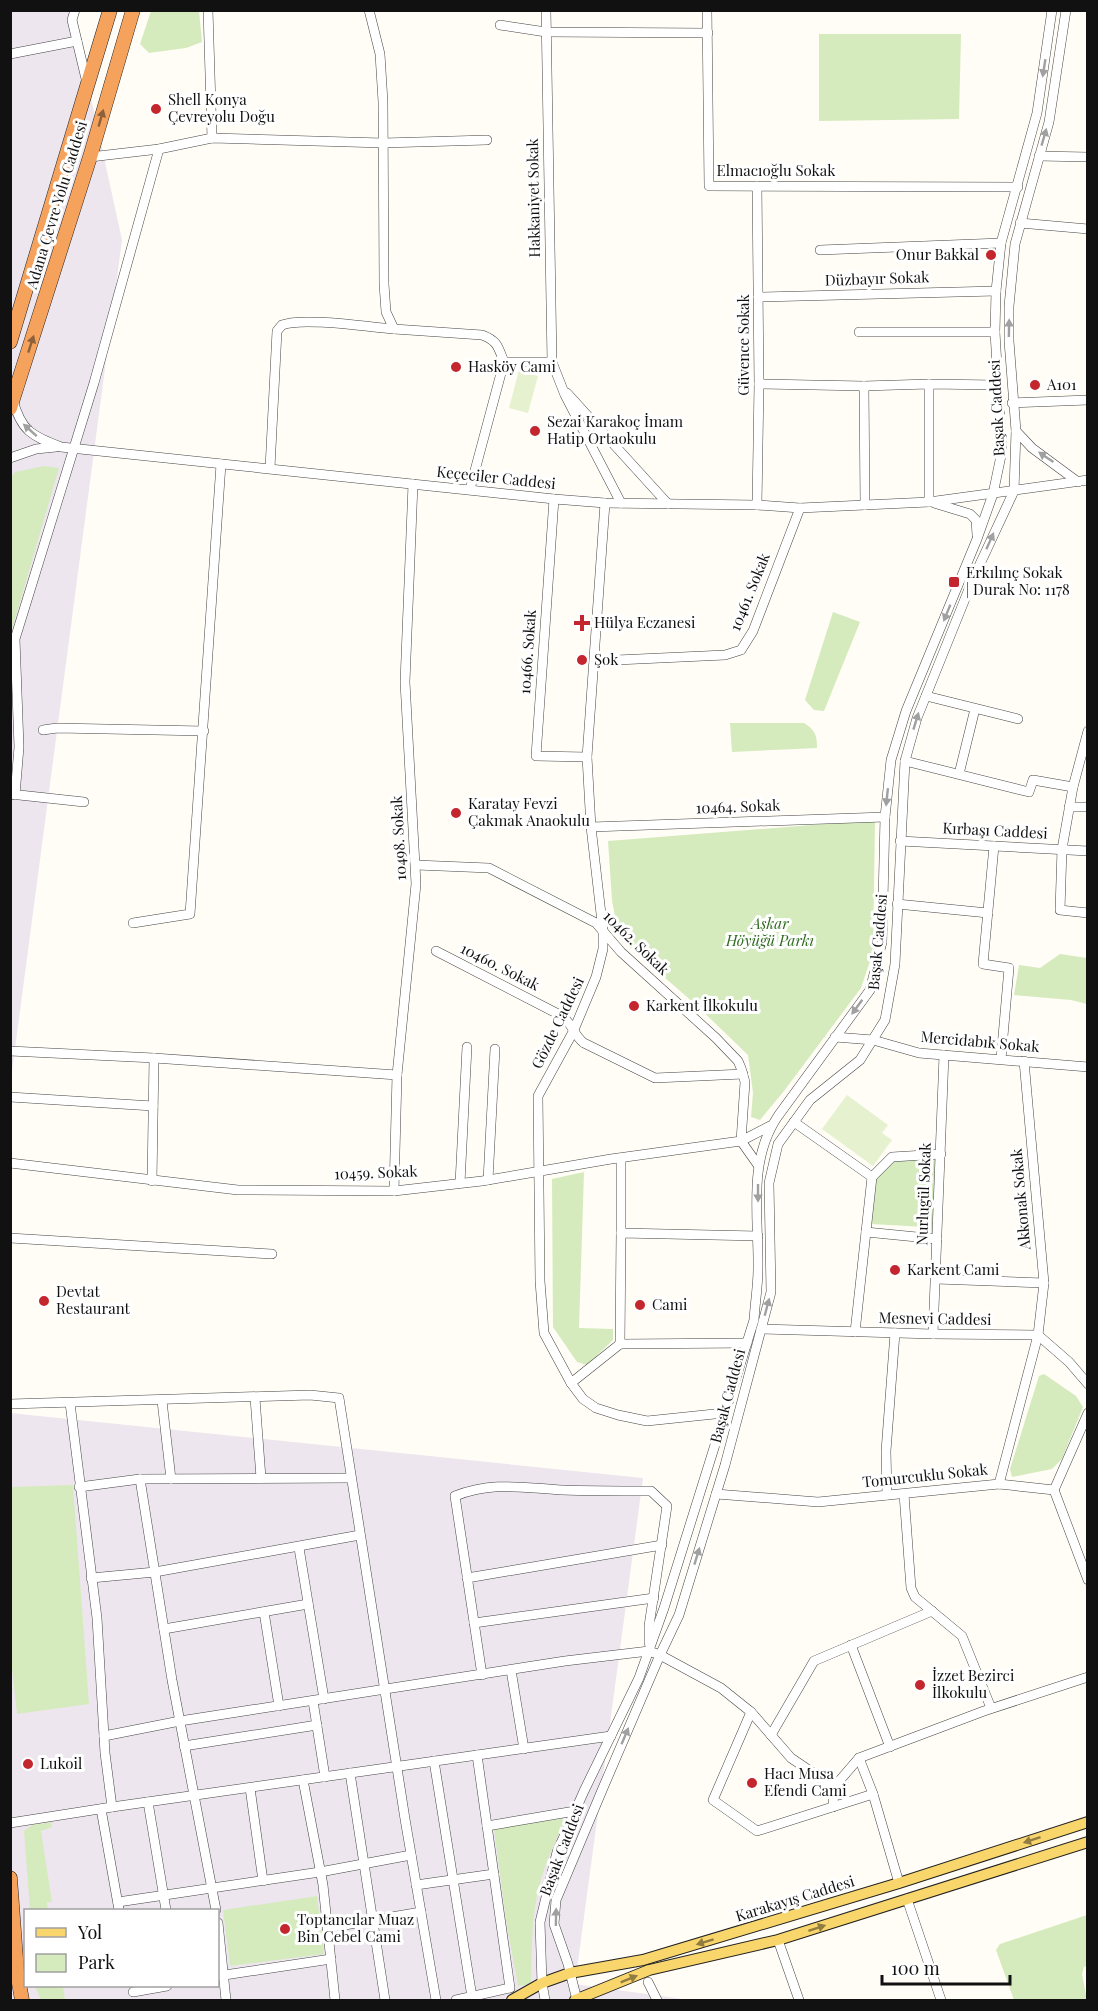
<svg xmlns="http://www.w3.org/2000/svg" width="1098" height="2011" viewBox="0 0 1098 2011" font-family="'Playfair Display',serif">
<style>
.industrial{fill:#eee6ef;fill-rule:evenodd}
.green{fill:#d5ebbd}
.pitch{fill:#e6f2cf}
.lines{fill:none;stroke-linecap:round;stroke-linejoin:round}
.minor-casing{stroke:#444;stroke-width:10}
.major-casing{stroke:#222;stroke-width:12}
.highway-casing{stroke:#222;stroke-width:15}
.minor{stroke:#fff;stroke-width:9}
.major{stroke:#f9d66b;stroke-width:10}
.highway{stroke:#f5a25d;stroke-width:14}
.oneway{fill:#a0a0a0}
.oneway2{fill:#8e613b}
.oneway3{fill:#917d42}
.poi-dot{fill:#c4262e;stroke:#fff;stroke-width:2}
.labels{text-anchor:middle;stroke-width:6;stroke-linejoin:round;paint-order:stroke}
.poi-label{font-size:15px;fill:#111;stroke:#fff;text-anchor:start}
.street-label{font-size:15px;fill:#111;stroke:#fff}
.park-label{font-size:15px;font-style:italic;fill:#2f6b1f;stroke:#fff}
</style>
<rect width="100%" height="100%" fill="#fffdf5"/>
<g class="industrial">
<polygon points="11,11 72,11 122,240 11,1079"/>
<path d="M10,1413L643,1478L575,1984L689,2000H11ZM26,1910H218V1986H26Z"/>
</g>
<g class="green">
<polygon points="151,11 199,11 202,42 186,48 149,53 140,44"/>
<polygon points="819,34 961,34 959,119 819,121"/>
<polygon points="44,466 59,468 11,633 11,477 15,472"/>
<polygon points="833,612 860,622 824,711 814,710 805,700"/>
<path d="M730,723H804C815,730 817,735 817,748L732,752Z"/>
<polygon points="875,820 873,952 861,988 784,1091 760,1120 751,1117 753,1093 748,1055 694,1003 619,938 612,900 608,841"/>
<polygon points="1060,954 1087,958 1087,1004 1071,1000 1014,995 1019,965 1040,968"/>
<polygon points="937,1159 934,1234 927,1235 925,1227 871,1224 875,1180 892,1160"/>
<polygon points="584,1172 579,1328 613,1329 613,1340 587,1365 577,1362 553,1327 552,1179"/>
<polygon points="1044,1374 1076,1396 1083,1407 1062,1459 1052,1469 1012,1477 1010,1469 1039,1376"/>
<polygon points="73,1485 89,1704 17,1714 10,1649 11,1487"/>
<path d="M566,1818C555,1842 542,1869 537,1896C531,1925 532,1954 531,1984L518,1986L507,1926L494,1829Z"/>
<polygon points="51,1822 52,1827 41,1831 52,1902 47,1902 48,1910 30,1910 24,1831 32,1825"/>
<polygon points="317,1896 324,1954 230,1966 223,1910"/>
<polygon points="1087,1915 1087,1966 1084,1967 1082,1974 1087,2000 1014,2000 996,1950 1000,1944"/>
<polygon points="35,1986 63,1986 65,2000 41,2000"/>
</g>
<g class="pitch">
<polygon points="519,370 538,376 528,413 509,408"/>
<polygon points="847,1095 888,1125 882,1133 892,1140 873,1166 822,1129"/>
</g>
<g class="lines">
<defs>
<g id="minor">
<polyline points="75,10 72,20 87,83"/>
<polyline points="208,10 212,138"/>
<path d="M369,10L380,54L383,102L384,284L386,312L394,329L482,335C498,341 498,347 504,362"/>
<polyline points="546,10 552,362 565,395 621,503"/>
<polyline points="707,10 709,186 1018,187"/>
<polyline points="500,25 546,32 708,33"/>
<polyline points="10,54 77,41"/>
<polyline points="1039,156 1088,157"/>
<polyline points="90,157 159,149 212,138 383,143 487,140"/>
<polyline points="757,186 759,384 757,505"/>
<polyline points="1020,223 1088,229"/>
<polyline points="820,250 1001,243"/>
<polyline points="758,297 996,291"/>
<polyline points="859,332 995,332"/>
<polyline points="759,384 864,386 929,384 997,385"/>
<polyline points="929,384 929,502"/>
<polyline points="864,386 865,505"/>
<polyline points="567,393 668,504"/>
<path d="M13,400C21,431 32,436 61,447L554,499L605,503L757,505L800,508L929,502L1088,480"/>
<polyline points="1012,403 1088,400"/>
<polyline points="1016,431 1032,448 1078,482"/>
<polyline points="10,458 36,449 56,447"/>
<path d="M270,468L277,331L282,325C302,317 369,327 394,329"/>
<polyline points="470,489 504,362 552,362"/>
<polyline points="554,499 536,756 587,757"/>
<polyline points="605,503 587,757 591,827 603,931 603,949 596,977 573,1032 538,1096 540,1281 544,1333 571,1383 583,1399 596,1408 618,1415 647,1421 724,1413"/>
<polyline points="934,503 970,514 976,520 977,535"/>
<polyline points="595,661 725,655 741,650 753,631 800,508"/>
<polyline points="926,696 1018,719"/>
<polyline points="43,730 57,728 204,731"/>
<polyline points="1088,731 1073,787 1062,849 1060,910 1088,913"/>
<polyline points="905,761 1029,792 1033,780 1073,787"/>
<polyline points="959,774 975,709"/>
<polyline points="10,794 84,802"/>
<polyline points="15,795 19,747 15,639 94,383 159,149"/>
<polyline points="1069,807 1088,807"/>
<polyline points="591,827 885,817"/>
<polyline points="900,841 1088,851"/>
<polyline points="994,846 983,964 1009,968 1001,1059"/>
<polyline points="416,865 489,868 596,923 621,952 716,1038 738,1061 741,1068 745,1082 741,1141"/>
<polyline points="897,904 988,913"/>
<polyline points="133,923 190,914 221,464"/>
<path d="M436,951L562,1016C572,1023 574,1036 584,1043L655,1078L743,1074"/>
<polyline points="835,1037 873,1040 919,1053 1088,1067"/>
<polyline points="10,1051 154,1058 397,1075"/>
<polyline points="10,1097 153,1106"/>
<polyline points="794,1122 872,1177 855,1332"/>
<polyline points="741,1141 758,1165"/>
<polyline points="10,1163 238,1190 394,1191 482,1181 611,1159 741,1141 770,1126"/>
<polyline points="872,1177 892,1157 941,1154"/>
<polyline points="488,1180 495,1049"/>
<polyline points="152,1181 154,1058"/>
<polyline points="460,1183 467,1047"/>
<polyline points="394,1191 397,1075 416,884 405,682 413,484"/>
<polyline points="866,1232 937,1239"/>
<polyline points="621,1233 621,1158"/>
<polyline points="10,1238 272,1254"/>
<polyline points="936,1279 1044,1283"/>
<polyline points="761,1329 933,1334 1038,1335 1069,1362 1088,1384"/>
<polyline points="933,1334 944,1055"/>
<polyline points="620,1344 621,1233 758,1236"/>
<polyline points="571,1383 620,1344 747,1343"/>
<polyline points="255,1398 261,1478"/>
<polyline points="162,1401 171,1479"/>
<polyline points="10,1404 310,1395 339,1398 405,1819 436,2000"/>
<polyline points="140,1479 172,1680 216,1910"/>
<polyline points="999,1484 1038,1335 1044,1283 1024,1061"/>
<polyline points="79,1487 140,1479 350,1478"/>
<polyline points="1054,1490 1088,1580"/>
<polyline points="716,1494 818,1502 999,1484 1054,1490 1088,1413"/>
<polyline points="904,1494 911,1588 915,1597 962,1636 991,1708"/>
<polyline points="887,1495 886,1451 895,1333"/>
<polyline points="299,1548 324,1699"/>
<polyline points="91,1578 155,1572 360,1535"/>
<polyline points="467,1578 662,1545"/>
<polyline points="264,1612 279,1706"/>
<polyline points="474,1623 654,1598"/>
<polyline points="164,1629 308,1604"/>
<polyline points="851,1645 890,1747"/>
<polyline points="511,1670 524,1749"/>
<path d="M482,1675L455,1496C494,1481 522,1488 562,1490C591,1491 621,1491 651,1491L667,1506L649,1626V1643"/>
<polyline points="313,1701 325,1777"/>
<polyline points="751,1712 713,1800 757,1831 873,1794"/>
<polyline points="771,1735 814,1661 932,1611"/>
<polyline points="104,1736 180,1721 565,1661 649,1651 660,1655 721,1688 751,1712 791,1758 834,1787"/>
<polyline points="184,1746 317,1725"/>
<polyline points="434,1761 472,1997"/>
<polyline points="350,1773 385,2000"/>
<polyline points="303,1780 323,1885 335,2000"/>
<polyline points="250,1788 263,1881"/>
<polyline points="148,1802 166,1910"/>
<polyline points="112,1807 611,1736"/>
<polyline points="833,1807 834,1787 859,1758"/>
<polyline points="101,1809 119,1910"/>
<polyline points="10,1823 112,1807 105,1753 97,1618 70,1403"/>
<polyline points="487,1826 575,1811"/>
<polyline points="899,1883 873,1794 859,1758 984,1711 1088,1677"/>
<polyline points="416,1885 494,1874"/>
<polyline points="907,1899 941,2000"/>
<polyline points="118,1902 320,1872 411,1855"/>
<polyline points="218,1923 226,2000"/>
<polyline points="327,1928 421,1912"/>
<polyline points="778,1940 799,2000"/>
<polyline points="218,1976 331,1959"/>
<polyline points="648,1982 657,2000"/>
<polyline points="133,1992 167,1986"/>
<polyline points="456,2000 510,1988 477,1755"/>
<path d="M545,2000L542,1983L540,1922L557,1852L584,1791L639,1678L664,1608L754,1320C755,1303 758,1286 758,1269C759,1218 747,1161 778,1116L870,990L882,942L885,817L891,760L906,711L977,539L993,494L1002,451L995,332L996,291L1001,243L1037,113L1052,10"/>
<polyline points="577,2000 568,1964 554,1924 556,1900 603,1788 660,1655 679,1615 725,1465 771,1292 769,1183 778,1144 810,1100 860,1060 885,1020 895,964 905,761 917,718 973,579 1014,491 1016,431 1009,341 1009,306 1015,244 1049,122 1066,10"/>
</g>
<g id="major">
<polyline points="512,2000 542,1983 570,1973 643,1960 899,1883 1088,1822"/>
<polyline points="575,2000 649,1970 778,1940 1088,1842"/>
</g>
<g id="highway">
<polyline points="10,342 110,10"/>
<polyline points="10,408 90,157 133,10"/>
<polyline points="10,1878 17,1972 22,2000"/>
</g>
</defs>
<use href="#minor" class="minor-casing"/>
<use href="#major" class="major-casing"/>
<use href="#highway" class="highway-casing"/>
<use href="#minor" class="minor"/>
<use href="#major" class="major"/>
<use href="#highway" class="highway"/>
</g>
<defs><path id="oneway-solid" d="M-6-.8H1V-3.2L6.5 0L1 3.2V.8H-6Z" transform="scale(1.5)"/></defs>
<g class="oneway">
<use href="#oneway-solid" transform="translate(1044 68) rotate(99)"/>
<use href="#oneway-solid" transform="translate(1044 137) rotate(-74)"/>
<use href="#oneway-solid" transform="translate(1009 328) rotate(-89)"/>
<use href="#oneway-solid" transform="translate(30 430) rotate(-138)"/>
<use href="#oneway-solid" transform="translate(1046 457) rotate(-146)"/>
<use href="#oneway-solid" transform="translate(990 541) rotate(-66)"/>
<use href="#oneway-solid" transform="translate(947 613) rotate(112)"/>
<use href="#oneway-solid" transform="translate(916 721) rotate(-73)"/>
<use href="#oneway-solid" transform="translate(887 797) rotate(96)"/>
<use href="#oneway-solid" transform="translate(857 1007) rotate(126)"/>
<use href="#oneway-solid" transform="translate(758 1193) rotate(90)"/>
<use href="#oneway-solid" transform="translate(767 1307) rotate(-75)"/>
<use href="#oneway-solid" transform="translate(697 1556) rotate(-73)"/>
<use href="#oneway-solid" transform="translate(625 1736) rotate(-67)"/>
<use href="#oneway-solid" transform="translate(556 1917) rotate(-89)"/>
</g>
<g class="oneway2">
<use href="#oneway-solid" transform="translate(101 118) rotate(-74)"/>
<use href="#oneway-solid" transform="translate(31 344) rotate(-72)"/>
</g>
<g class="oneway3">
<use href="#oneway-solid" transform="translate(1032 1840) rotate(162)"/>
<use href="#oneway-solid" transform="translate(817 1928) rotate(-18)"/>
<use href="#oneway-solid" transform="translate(705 1942) rotate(163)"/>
<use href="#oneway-solid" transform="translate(629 1979) rotate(-22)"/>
</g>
<g class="poi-dot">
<circle cx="156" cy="109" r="6"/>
<circle cx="991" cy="255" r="6"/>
<circle cx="456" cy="367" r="6"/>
<circle cx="1035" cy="385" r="6"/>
<circle cx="535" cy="431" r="6"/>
<rect x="948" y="576" width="12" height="12" rx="3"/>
<path d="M579 614h6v6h6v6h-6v6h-6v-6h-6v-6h6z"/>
<circle cx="582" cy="660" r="6"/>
<circle cx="456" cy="813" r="6"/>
<circle cx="634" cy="1006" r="6"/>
<circle cx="895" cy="1270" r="6"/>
<circle cx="44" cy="1301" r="6"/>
<circle cx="640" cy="1305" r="6"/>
<circle cx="920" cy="1685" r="6"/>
<circle cx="28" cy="1764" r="6"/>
<circle cx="752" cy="1783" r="6"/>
<circle cx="285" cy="1929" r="6"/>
</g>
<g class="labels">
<g class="poi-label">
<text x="168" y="105">Shell Konya<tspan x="168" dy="17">Çevreyolu Doğu</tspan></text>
<text x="979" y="260" text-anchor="end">Onur Bakkal</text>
<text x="468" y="372">Hasköy Cami</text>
<text x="1047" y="390">A101</text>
<text x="547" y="427">Sezai Karakoç İmam<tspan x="547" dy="17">Hatip Ortaokulu</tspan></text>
<text x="966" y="578">Erkılınç Sokak<tspan x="966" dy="17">| Durak No: 1178</tspan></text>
<text x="594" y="628">Hülya Eczanesi</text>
<text x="594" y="665">Şok</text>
<text x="468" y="809">Karatay Fevzi<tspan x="468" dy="17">Çakmak Anaokulu</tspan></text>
<text x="646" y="1011">Karkent İlkokulu</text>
<text x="907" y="1275">Karkent Cami</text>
<text x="56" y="1297">Devtat<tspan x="56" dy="17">Restaurant</tspan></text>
<text x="652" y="1310">Cami</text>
<text x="932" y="1681">İzzet Bezirci<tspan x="932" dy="17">İlkokulu</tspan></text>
<text x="40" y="1769">Lukoil</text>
<text x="764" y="1779">Hacı Musa<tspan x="764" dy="17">Efendi Cami</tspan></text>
<text x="297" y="1925">Toptancılar Muaz<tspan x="297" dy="17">Bin Cebel Cami</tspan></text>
</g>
<g class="street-label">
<text x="776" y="176">Elmacıoğlu Sokak</text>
<text transform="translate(534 198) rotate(-91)" y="5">Hakkaniyet Sokak</text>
<text transform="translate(57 205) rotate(-73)" y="5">Adana Çevre Yolu Caddesi</text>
<text transform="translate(877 279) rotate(-2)" y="5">Düzbayır Sokak</text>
<text transform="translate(744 345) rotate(-90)" y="5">Güvence Sokak</text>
<text transform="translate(997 408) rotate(-93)" y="5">Başak Caddesi</text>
<text transform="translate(496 478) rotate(6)" y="5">Keçeciler Caddesi</text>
<text transform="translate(750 592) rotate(-68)" y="5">10461. Sokak</text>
<text transform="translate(528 652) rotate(-86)" y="5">10466. Sokak</text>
<text transform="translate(738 807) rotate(-2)" y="5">10464. Sokak</text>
<text transform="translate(995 831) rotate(3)" y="5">Kırbaşı Caddesi</text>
<text transform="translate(399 838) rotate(-93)" y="5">10498. Sokak</text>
<text transform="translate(878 942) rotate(-85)" y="5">Başak Caddesi</text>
<text transform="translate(636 943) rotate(44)" y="5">10462. Sokak</text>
<text transform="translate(500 967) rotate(27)" y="5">10460. Sokak</text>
<text transform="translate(558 1023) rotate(-64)" y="5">Gözde Caddesi</text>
<text transform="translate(980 1042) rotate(5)" y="5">Mercidabık Sokak</text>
<text transform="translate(376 1173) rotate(-2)" y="5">10459. Sokak</text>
<text transform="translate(924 1194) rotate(-88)" y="5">Nurlugül Sokak</text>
<text transform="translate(1021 1199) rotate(-95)" y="5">Akkonak Sokak</text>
<text transform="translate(935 1319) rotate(1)" y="5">Mesnevi Caddesi</text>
<text transform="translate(728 1396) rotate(-75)" y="5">Başak Caddesi</text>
<text transform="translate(925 1476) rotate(-6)" y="5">Tomurcuklu Sokak</text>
<text transform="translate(562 1850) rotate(-69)" y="5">Başak Caddesi</text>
<text transform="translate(795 1899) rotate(-17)" y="5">Karakayış Caddesi</text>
</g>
<g class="park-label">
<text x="770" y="929">Aşkar<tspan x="770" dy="17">Höyüğü Parkı</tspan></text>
</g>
</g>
<rect width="1098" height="2011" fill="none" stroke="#111111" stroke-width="24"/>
<rect x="24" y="1909" width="195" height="78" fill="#ffffff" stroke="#a0a0a0" stroke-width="1.5"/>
<rect x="36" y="1928" width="30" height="9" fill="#f9d66b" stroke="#a0a0a0" stroke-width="1.5"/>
<text x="78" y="1939" font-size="18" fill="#111111">Yol</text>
<rect x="36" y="1954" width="30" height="18" fill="#d5ebbd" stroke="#a0a0a0" stroke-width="1.5"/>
<text x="78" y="1969" font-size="18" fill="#111111">Park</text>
<path d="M882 1975v9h128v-9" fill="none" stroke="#111111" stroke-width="3"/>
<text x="891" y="1975" font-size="18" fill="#111111" stroke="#ffffff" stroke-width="4.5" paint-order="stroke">100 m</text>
</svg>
